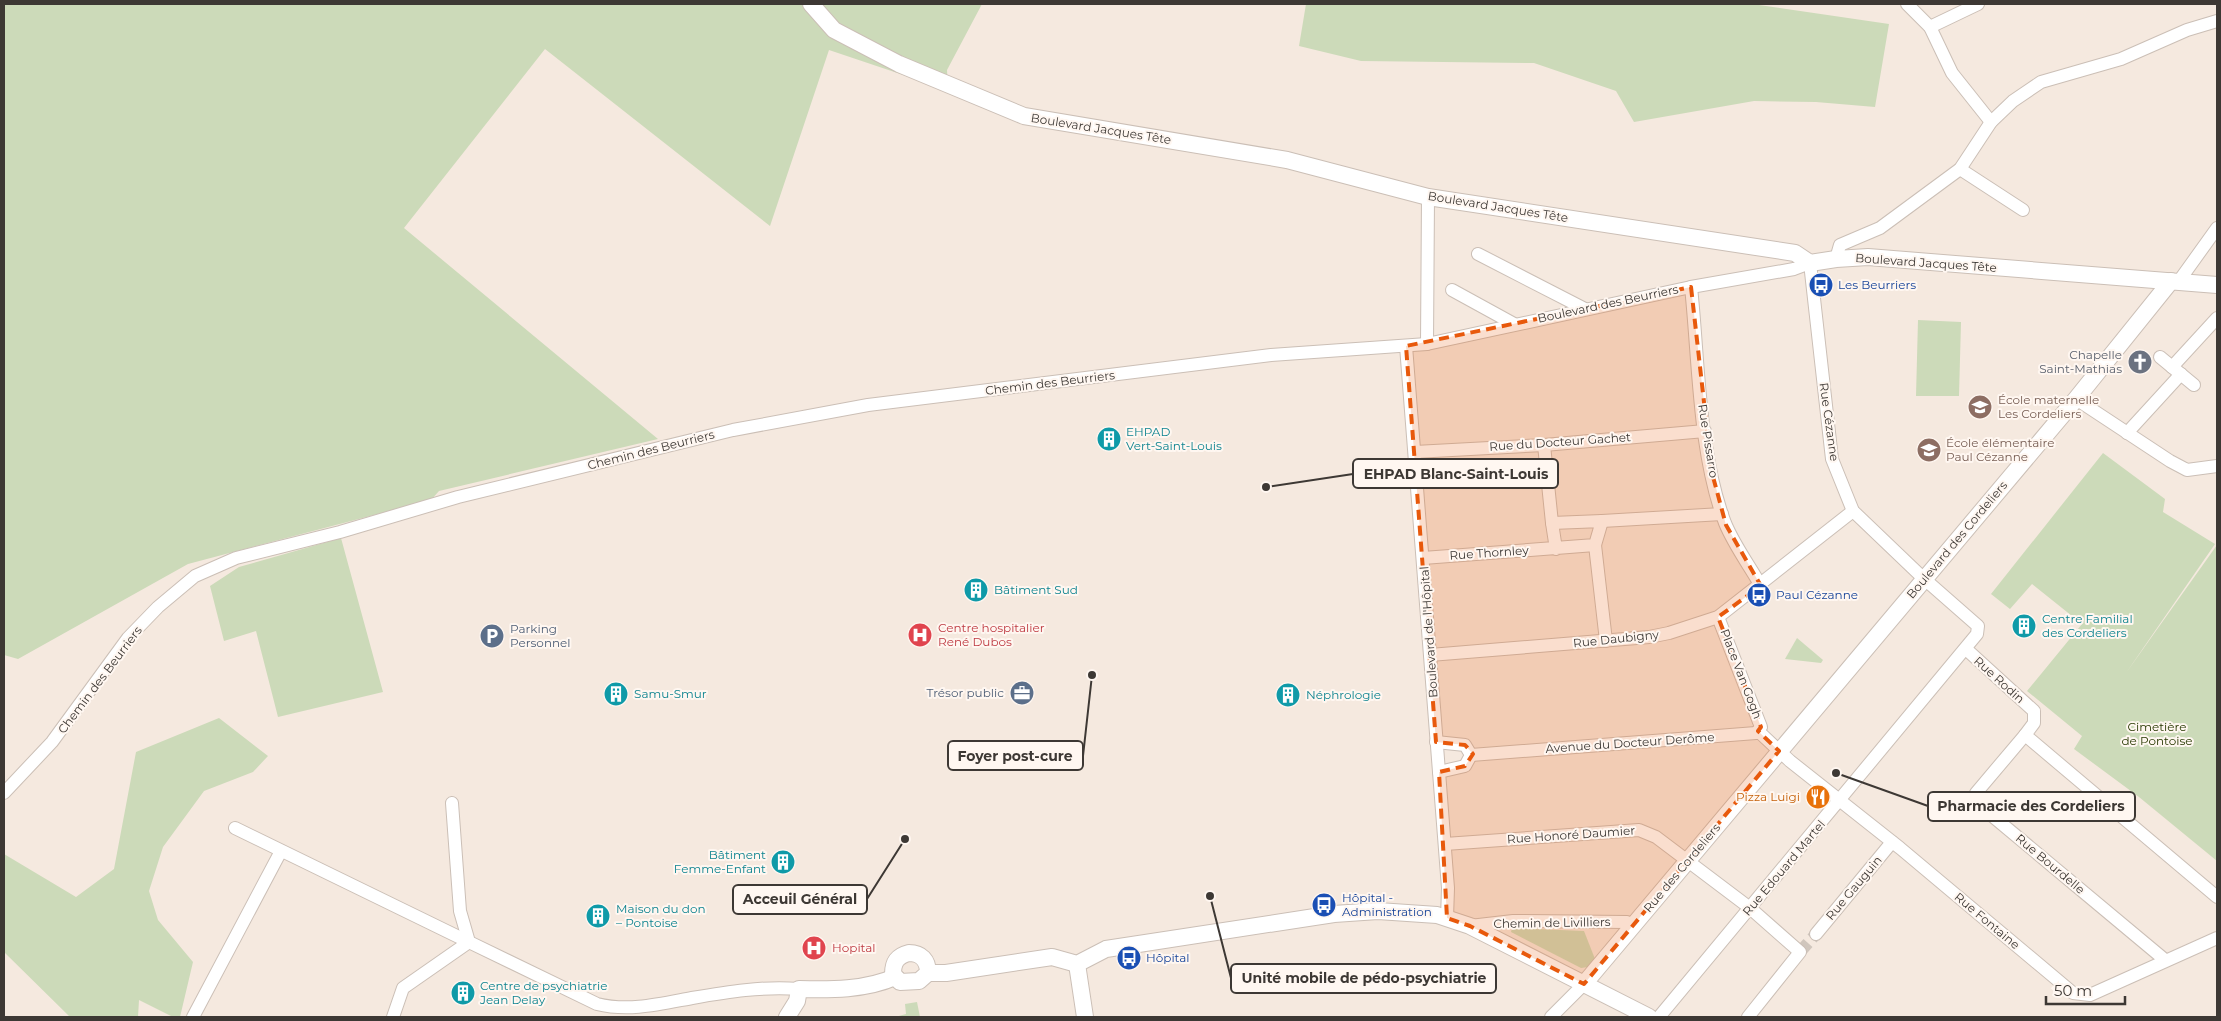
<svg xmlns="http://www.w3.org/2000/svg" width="2221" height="1021" viewBox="0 0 2221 1021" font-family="Montserrat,sans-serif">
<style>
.green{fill:#ccdab9}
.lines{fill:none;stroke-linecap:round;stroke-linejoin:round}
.minor-tunnel{stroke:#d0c6bd;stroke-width:12;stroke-dasharray:12 6;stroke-linecap:butt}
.minor-casing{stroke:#cbbfb6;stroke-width:14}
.tertiary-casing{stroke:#cbbfb6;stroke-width:18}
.minor{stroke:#fff;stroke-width:12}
.tertiary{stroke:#fff;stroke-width:16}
.marked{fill:#e8590c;fill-opacity:0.2;stroke:#e8590c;stroke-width:4;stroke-dasharray:10 6;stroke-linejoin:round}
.labels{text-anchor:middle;stroke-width:4;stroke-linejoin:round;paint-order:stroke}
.street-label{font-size:12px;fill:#3d3834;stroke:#fff7f1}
.transit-label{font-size:12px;fill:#164399;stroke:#fff7f1;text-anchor:start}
.worship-label{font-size:12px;fill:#5b616d;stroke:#fff7f1;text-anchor:end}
.education-label{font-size:12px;fill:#785e54;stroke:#fff7f1;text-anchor:start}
.culture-label{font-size:12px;fill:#0d838f;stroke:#fff7f1;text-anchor:start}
.health-label{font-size:12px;fill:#be3a42;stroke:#fff7f1;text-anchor:start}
.service-label{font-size:12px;fill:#4e5e75;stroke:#fff7f1;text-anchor:start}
.park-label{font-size:12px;fill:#273800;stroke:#fff7f1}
.food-label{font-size:12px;fill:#c56008;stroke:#fff7f1;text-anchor:end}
.leader{fill:none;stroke:#3d3834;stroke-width:2}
.callout-dot{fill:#3d3834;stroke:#fff7f1;stroke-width:2}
.callout{fill:#fff7f1;stroke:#3d3834;stroke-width:2}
.callout-label{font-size:14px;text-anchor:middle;font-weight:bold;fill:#3d3834}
</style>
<rect width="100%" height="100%" fill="#f5e9df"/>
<g class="green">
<polygon points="4,4 982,4 947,70 948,90 829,50 770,226 545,49 404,228 658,439 439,491 431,500 188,564 18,659 4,655"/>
<polygon points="1306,4 1752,4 1889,24 1875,107 1816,102 1754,101 1634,122 1616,91 1534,63 1361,61 1299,46"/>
<polygon points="1918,320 1961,322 1959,396 1916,396"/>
<polygon points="2103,453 2165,499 2163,512 2215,544 2126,673 2217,545 2217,861 2139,797 2074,749 2082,736 2027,691 2082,624 2032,584 2010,609 1991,594"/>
<polygon points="341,538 383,692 278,717 256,631 224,641 210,586 239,567"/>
<polygon points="1797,638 1823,660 1821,663 1785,659"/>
<polygon points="219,718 268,756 253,772 204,791 163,847 149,891 158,920 193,962 180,1017 173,1017 139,1000 138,1017 70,1017 4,952 4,854 76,897 114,869 136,752"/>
<polygon points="1512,928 1584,931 1595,959 1588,967 1581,968 1511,932"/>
<polygon points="917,1002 920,1017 895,1017 906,1014 905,1004"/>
</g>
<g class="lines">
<polyline class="minor-tunnel" points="1800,952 1816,934"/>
<defs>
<g id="minor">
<polyline points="1907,4 1930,27 1952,73 1991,122"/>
<polyline points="1930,27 1978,4"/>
<polyline points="1960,169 2023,210"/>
<polyline points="1478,254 1585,309"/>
<polyline points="1836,259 1840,245 1880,228 1960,169 1991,122 2013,101 2041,82 2121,59 2187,30 2217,21"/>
<polyline points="2179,281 2217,228"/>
<path d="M1691,287C1699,362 1698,451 1725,523C1734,545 1749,565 1761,586"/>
<polyline points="1452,290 1514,324"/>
<polyline points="1427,344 1428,197"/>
<polyline points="1406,346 1448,888 1447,918"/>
<polyline points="2160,357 2194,385"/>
<polyline points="2172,367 2217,318"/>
<polyline points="2076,399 2170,461 2187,470 2217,466"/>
<polyline points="2127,433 2181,374"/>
<polyline points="1544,445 1552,523"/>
<polyline points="1415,452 1544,445 1705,431"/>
<polyline points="1602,521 1722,514"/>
<polyline points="1595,545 1606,641"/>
<polyline points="1423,558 1595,545 1602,521 1552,523 1556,549"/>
<polyline points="1718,617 1761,727 1758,731"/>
<polyline points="1966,649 2034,711 2034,723 2025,735 2217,897"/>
<polyline points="1430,655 1649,637 1669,633 1718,617 1853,511"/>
<polyline points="2025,735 1976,793 1978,804 2165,960"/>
<polyline points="1436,742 1465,745 1471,755 1465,766 1439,772"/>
<polyline points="1471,755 1756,733 1758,731 1790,761 1900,848 2073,993 2090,995 2217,938"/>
<polyline points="4,793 52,742 128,638 158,607 195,576 236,558 340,532 458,497 733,430 868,405 1271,355 1427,344 1691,287 1794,269 1810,263 1832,459 1853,511 1921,576 1978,626 1977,634 1659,1017"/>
<path d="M452,803L460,911L469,942L597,1004C629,1012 660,1004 692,998C727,992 763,986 799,989"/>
<polyline points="235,828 469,942"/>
<polyline points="1445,844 1639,830 1656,837 1750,908 1800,952 1748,1017"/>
<polyline points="1470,926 1513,921 1627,922 1633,925"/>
<polyline points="1816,934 1892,842"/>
<polyline points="193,1017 281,851"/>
<polyline points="393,1017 403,988 469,942"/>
<polyline points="1551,1017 1584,984"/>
</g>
<g id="tertiary">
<polyline points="811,4 834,30 899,64 1024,116 1287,160 1428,197 1795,253 1810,263 1836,259 1868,257 2217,285"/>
<path d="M909,953C921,953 928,960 928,973L919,981L900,982L893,974C893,962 897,956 909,953Z"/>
<polyline points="1077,964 1085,1017"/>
<polyline points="928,973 946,973 1052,957 1077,964 1106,949 1334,914 1378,911 1437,915 1470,926 1649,1017"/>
<polyline points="1584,984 2076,399 2171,281"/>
<path d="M787,1017L797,1001L799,989C830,990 866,990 895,977"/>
</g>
</defs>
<use href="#minor" class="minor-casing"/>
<use href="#tertiary" class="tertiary-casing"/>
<use href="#minor" class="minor"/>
<use href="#tertiary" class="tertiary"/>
</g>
<path class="marked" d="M1691,287L1712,473L1726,525L1761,586L1718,617L1761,727L1758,731L1779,751L1584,984L1470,926L1447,918L1439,772L1465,766L1473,754L1465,745L1436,742L1406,346Z"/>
<defs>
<symbol id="bus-disc" viewBox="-11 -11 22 22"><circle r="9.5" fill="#1a4fb4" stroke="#fff7f1"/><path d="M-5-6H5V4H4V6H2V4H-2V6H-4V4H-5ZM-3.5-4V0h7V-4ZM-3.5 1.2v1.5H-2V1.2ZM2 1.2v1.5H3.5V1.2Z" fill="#fff"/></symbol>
<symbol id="church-disc" viewBox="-11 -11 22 22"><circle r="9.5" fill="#6b7280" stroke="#fff7f1"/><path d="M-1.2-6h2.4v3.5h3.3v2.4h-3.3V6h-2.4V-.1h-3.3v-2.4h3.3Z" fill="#fff"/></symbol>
<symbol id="school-disc" viewBox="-11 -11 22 22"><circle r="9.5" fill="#8d6e63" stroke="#fff7f1"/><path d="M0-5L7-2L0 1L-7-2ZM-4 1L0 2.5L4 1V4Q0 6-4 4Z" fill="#fff"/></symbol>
<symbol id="building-disc" viewBox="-11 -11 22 22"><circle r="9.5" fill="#0f9aa8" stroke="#fff7f1"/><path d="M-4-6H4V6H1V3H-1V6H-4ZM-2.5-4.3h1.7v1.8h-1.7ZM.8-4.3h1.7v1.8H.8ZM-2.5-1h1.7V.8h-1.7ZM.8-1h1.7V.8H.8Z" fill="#fff"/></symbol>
<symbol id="hospital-disc" viewBox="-11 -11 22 22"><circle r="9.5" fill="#e0444e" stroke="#fff7f1"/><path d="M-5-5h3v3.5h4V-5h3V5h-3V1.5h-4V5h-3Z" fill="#fff"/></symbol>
<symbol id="parking-disc" viewBox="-11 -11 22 22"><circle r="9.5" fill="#5c6f8a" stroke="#fff7f1"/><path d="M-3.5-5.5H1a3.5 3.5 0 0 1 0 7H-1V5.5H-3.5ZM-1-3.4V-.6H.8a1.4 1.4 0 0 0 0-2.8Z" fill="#fff"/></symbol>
<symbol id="office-disc" viewBox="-11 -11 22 22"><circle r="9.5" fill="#5c6f8a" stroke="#fff7f1"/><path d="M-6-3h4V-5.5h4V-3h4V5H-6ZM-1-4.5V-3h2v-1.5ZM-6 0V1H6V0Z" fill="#fff"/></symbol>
<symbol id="restaurant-disc" viewBox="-11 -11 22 22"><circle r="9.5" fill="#e8710a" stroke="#fff7f1"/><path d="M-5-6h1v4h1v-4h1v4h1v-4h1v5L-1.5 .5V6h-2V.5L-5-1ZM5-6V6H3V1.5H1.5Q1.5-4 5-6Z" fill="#fff"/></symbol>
</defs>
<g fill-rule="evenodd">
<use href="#bus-disc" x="1807" y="271" width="28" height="28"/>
<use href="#church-disc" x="2126" y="348" width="28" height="28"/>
<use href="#school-disc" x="1966" y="393" width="28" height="28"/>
<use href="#building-disc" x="1095" y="425" width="28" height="28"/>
<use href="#school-disc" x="1915" y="436" width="28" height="28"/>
<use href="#building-disc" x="962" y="576" width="28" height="28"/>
<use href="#bus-disc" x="1745" y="581" width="28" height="28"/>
<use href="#building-disc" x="2010" y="612" width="28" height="28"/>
<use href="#hospital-disc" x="906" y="621" width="28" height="28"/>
<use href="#parking-disc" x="478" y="622" width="28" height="28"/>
<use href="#office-disc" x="1008" y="679" width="28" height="28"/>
<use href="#building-disc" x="602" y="680" width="28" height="28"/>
<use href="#building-disc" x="1274" y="681" width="28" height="28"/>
<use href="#restaurant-disc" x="1804" y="783" width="28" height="28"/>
<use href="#building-disc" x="769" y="848" width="28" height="28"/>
<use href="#bus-disc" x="1310" y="891" width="28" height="28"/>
<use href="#building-disc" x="584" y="902" width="28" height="28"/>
<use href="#hospital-disc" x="800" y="934" width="28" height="28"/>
<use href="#bus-disc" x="1115" y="944" width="28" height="28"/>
<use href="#building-disc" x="449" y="979" width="28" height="28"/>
</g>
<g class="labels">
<g class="street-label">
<text transform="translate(1101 129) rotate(9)" y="4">Boulevard Jacques Tête</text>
<text transform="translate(1498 207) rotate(9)" y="4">Boulevard Jacques Tête</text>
<text transform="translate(1926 263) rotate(4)" y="4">Boulevard Jacques Tête</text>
<text transform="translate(1608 304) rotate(-12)" y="4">Boulevard des Beurriers</text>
<text transform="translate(1050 383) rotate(-7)" y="4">Chemin des Beurriers</text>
<text transform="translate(1829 422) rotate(82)" y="4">Rue Cézanne</text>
<text transform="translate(1708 441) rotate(81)" y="4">Rue Pissarro</text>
<text transform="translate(1560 442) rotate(-4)" y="4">Rue du Docteur Gachet</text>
<text transform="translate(651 450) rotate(-14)" y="4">Chemin des Beurriers</text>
<text transform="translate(1957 540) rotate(-50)" y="4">Boulevard des Cordeliers</text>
<text transform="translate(1489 553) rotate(-4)" y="4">Rue Thornley</text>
<text transform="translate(1429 632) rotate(-94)" y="4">Boulevard de l'Hôpital</text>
<text transform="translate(1616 639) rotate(-6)" y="4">Rue Daubigny</text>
<text transform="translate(1741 674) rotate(69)" y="4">Place Van Gogh</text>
<text transform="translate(100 680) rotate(-53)" y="4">Chemin des Beurriers</text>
<text transform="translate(1999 680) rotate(42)" y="4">Rue Rodin</text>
<text transform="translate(1630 743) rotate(-4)" y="4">Avenue du Docteur Derôme</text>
<text transform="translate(1571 835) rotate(-4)" y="4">Rue Honoré Daumier</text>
<text transform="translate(2050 864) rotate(40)" y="4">Rue Bourdelle</text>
<text transform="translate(1682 868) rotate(-50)" y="4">Rue des Cordeliers</text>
<text transform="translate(1784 868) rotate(-50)" y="4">Rue Edouard Martel</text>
<text transform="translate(1854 888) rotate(-50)" y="4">Rue Gauguin</text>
<text transform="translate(1987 921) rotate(40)" y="4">Rue Fontaine</text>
<text transform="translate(1552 923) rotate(-1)" y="4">Chemin de Livilliers</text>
</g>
<g class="transit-label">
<text x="1838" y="289">Les Beurriers</text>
<text x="1776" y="599">Paul Cézanne</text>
<text x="1342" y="902">Hôpital -<tspan x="1342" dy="14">Administration</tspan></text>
<text x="1146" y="962">Hôpital</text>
</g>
<g class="worship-label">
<text x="2122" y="359">Chapelle<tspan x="2122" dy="14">Saint-Mathias</tspan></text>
</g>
<g class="education-label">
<text x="1998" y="404">École maternelle<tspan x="1998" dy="14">Les Cordeliers</tspan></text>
<text x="1946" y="447">École élémentaire<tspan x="1946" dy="14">Paul Cézanne</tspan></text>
</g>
<g class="culture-label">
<text x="1126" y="436">EHPAD<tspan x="1126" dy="14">Vert-Saint-Louis</tspan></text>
<text x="994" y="594">Bâtiment Sud</text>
<text x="2042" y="623">Centre Familial<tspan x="2042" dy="14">des Cordeliers</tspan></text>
<text x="634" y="698">Samu-Smur</text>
<text x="1306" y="699">Néphrologie</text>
<text x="766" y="859" text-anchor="end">Bâtiment<tspan x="766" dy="14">Femme-Enfant</tspan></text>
<text x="616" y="913">Maison du don<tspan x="616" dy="14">– Pontoise</tspan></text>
<text x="480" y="990">Centre de psychiatrie<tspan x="480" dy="14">Jean Delay</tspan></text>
</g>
<g class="health-label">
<text x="938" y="632">Centre hospitalier<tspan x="938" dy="14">René Dubos</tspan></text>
<text x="832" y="952">Hopital</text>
</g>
<g class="service-label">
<text x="510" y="633">Parking<tspan x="510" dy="14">Personnel</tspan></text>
<text x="1004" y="697" text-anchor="end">Trésor public</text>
</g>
<g class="park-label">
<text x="2157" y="731">Cimetière<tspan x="2157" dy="14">de Pontoise</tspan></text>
</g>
<g class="food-label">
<text x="1800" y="801">Pizza Luigi</text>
</g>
</g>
<path class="leader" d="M1266 487L1353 474M1092 675L1083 756M1836 773L1928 806M905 839L867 899M1210 896L1231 978"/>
<g class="callout-dot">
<circle cx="1266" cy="487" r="5"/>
<circle cx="1092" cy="675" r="5"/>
<circle cx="1836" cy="773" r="5"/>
<circle cx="905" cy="839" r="5"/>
<circle cx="1210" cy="896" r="5"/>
</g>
<g class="callout">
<rect x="1353" y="459" width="205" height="29" rx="5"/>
<rect x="948" y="741" width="135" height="29" rx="5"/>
<rect x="1928" y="792" width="207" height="29" rx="5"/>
<rect x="733" y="885" width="134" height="29" rx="5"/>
<rect x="1231" y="964" width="265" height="29" rx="5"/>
</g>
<g class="callout-label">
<text x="1456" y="479">EHPAD Blanc-Saint-Louis</text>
<text x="1015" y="761">Foyer post-cure</text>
<text x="2031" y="811">Pharmacie des Cordeliers</text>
<text x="800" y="904">Acceuil Général</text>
<text x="1364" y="983">Unité mobile de pédo-psychiatrie</text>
</g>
<rect width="2221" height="1021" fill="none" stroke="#3d3834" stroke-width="10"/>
<path d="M2046 996v8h79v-8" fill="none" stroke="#3d3834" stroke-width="2.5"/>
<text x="2054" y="996" font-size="15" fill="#3d3834" stroke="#fff7f1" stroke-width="4" paint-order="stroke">50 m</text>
</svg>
